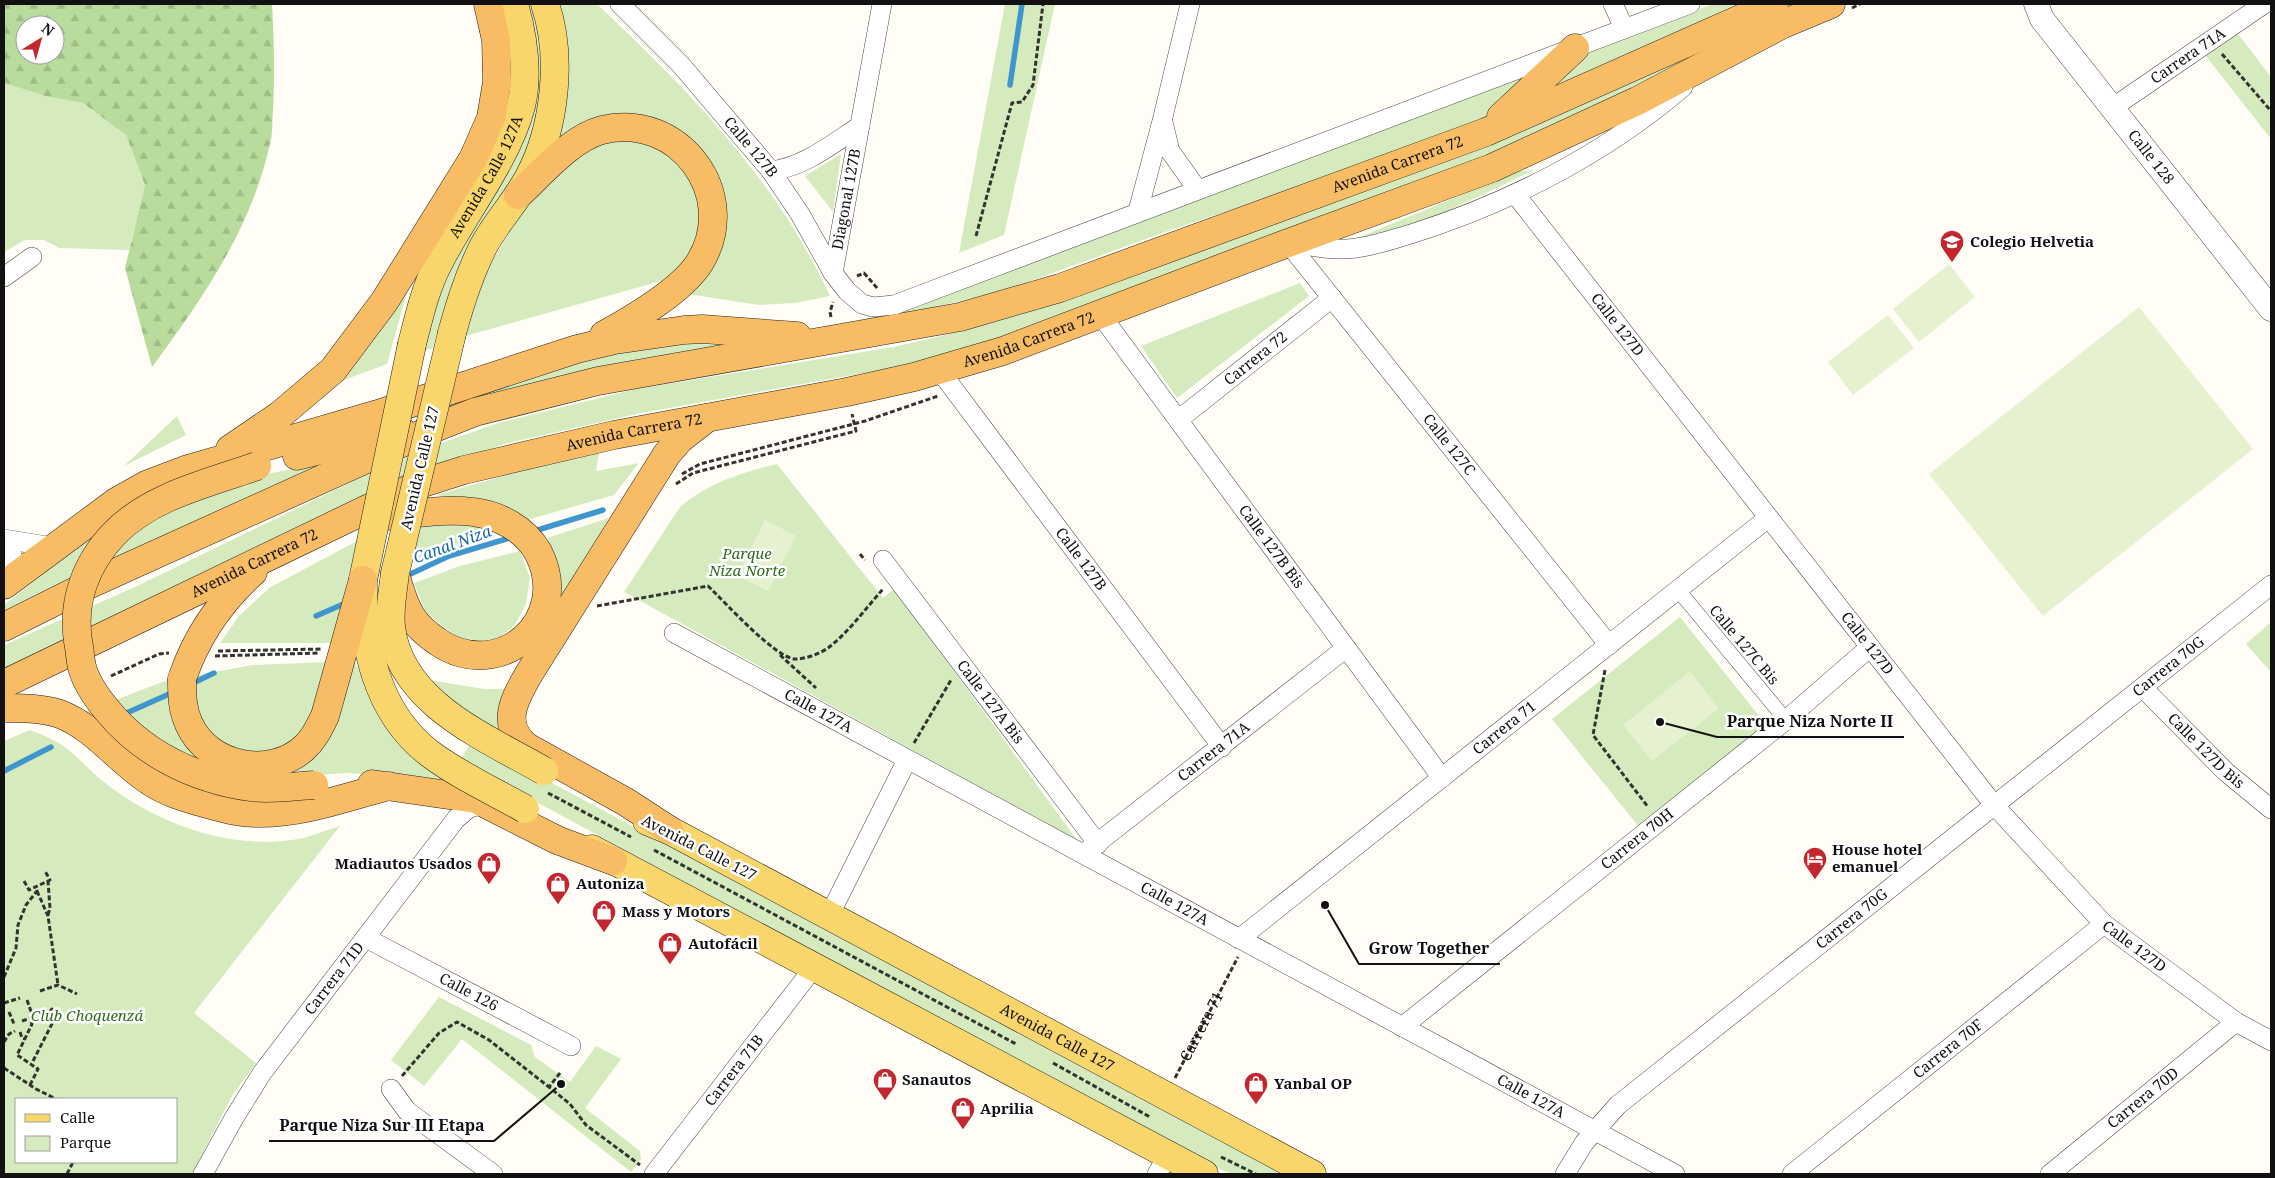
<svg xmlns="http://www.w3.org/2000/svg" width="2275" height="1178" viewBox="0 0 2275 1178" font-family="'Noto Serif',serif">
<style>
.green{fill:#d5ebbd;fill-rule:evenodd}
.forest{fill:url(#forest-firs);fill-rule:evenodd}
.pitch{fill:#e6f2cf}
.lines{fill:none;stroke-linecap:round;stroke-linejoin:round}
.stream{stroke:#3f96cf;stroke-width:5.5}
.pedestrian-casing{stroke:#444;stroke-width:15}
.minor-casing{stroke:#444;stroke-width:20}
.tertiary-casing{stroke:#444;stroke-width:25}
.primary-casing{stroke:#222;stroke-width:29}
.trunk-casing{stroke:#222;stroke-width:29}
.path{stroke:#333;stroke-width:3;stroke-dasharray:5 2.5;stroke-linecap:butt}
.pedestrian{stroke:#fff;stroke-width:14}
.minor{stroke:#fff;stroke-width:19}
.tertiary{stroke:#fff;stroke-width:24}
.primary{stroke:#f9d66b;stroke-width:28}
.trunk{stroke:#f7bc64;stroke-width:28}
.primary-bridge-casing{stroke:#222;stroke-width:29;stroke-linecap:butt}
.trunk-bridge-casing{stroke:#222;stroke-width:29;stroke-linecap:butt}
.primary-bridge{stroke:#f9d66b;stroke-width:28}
.trunk-bridge{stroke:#f7bc64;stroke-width:28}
.labels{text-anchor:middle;stroke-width:5;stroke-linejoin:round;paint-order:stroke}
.street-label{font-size:15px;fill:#111;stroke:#fff}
.poi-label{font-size:15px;font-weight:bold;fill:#111;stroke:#fff;text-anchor:start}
.park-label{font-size:15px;font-style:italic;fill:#2f6b1f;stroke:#fff}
.water-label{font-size:16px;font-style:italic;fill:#1768a6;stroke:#fff}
.leader{fill:none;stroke:#111;stroke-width:2}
.callout-dot{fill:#111;stroke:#fff;stroke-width:2}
.callout-label{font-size:16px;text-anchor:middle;font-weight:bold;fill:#111;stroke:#fff;stroke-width:5;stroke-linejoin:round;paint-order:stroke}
</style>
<defs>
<pattern id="forest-firs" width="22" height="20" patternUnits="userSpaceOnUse" patternTransform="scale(1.25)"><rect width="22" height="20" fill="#b9dc9c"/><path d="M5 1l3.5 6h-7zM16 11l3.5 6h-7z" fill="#9ebc85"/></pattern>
</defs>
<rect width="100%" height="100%" fill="#fffdf5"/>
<g class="green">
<path d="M525,4H533C540,38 546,74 540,109C532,154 501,193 480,231C459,268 443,306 433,348L424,351L434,310L451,267L501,177Z"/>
<path d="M556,4H597C689,91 776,179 830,296L795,303L759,305L688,294L715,252L679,136L553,147Z"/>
<polygon points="1005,4 1055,4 1004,235 959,253"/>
<polygon points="1713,4 1736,4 1548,97 1545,84 1576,53"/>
<polygon points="2238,34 2271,77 2271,139 2205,55"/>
<polygon points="1724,40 1622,96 1489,157 970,348 903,366 641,413 508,443 456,461 4,670 4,645 135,587 368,474 433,446 498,423 636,389 894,347 966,330 1364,188"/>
<polygon points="1540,70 1484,122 1332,176 1168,231 1003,291 863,324 864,319 888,314"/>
<polygon points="4,83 45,96 83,103 126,135 145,185 129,250 59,248 44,240 25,240 4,252"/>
<polygon points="631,138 673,154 701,197 700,228 689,259 668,279 462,337 465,307 527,203 553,174 592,146"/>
<polygon points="841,154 833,212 805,176"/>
<path d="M1534,170C1476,197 1419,229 1355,239L1519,171Z"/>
<polygon points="410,281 387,364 336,383"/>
<polygon points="1300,283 1309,296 1177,398 1141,346"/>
<polygon points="688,344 732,345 638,359 543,381 257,459 578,361 654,346"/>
<polygon points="177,416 186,435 124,466"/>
<polygon points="599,452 596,471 639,463 614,495 527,520 484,502 436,495 543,465"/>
<polygon points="347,457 181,534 73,576 4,614 4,605 102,528 149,521 259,476"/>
<path d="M777,464L883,598L894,589L1077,840L624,592L680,507C709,483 740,473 777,464Z"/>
<polygon points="609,518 553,614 558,569 547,538"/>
<polygon points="454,522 500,530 455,545 411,563 420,527 436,523"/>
<polygon points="357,541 332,643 220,643 239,616 269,588"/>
<polygon points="520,551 530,578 526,604 515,625 494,642 467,642 446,629 425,611 414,583 460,566"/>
<polygon points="1680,617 1767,726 1639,827 1552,719"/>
<polygon points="2271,622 2271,672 2246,644"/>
<path d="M354,661C379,708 410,748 448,785L375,775L346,773L177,786L82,713L162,682L252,665Z"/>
<polygon points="429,680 484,689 511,689 500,735 442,695"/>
<path d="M30,730C44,735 58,741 70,751C82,761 92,773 104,782C155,823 227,849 292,840C308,838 324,831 340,826L194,1013L256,1063L232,1096L192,1174H4V741ZM16,1099H176V1162H16Z"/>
<polygon points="472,740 1221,1142 1283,1174 1232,1174 1217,1168 460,761"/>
<polygon points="439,997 531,1045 535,1057 570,1082 596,1046 621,1059 585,1108 640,1151 641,1159 631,1172 462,1039 424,1086 391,1060"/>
</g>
<path class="forest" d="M4,4H272C274,40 275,74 273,110C272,121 273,133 270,144C251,229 203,298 152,367L125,268L145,185L126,135L83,103L45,96L4,83ZM25,25H55V55H25Z"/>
<g class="pitch">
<polygon points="1949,264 1975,297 1919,342 1893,309"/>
<polygon points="2139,307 2253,449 2043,616 1929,474"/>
<polygon points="1888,315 1914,348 1853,395 1828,362"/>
<polygon points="765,520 796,536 768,591 737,576"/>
<polygon points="1690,671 1719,708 1652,761 1623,725"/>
</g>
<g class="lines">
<g class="stream">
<polyline points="1010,85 1022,4"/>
<polyline points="531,532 603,510"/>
<polyline points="404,577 449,556 513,537"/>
<polyline points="316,616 348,602"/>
<polyline points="191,684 214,673"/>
<polyline points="122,715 176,691"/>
<polyline points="4,771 51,747"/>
</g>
<defs>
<polyline id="pedestrian" points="1678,590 1786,720"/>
<g id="minor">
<path id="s2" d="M620,4L681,65L771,171L800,214L833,273L847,291L862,304L873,307L894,305L1690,4"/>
<polyline points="1613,4 1624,28"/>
<path id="s3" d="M2112,108L2264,4"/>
<polyline points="1163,122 1170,151 1197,189"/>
<path d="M771,171C804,167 832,144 860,126"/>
<path id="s4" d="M1515,194L1994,805L2104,924L2236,1022L2271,1041"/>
<polyline points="1138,211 1162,121 1190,4"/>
<path id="s5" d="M1288,243L1609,645"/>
<path d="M1292,243C1306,245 1322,249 1337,249C1362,250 1387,241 1411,234C1509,203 1605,154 1683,87"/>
<path id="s6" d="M833,273L882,4"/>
<polyline points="4,277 32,257"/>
<path id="s7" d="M1100,314L1442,778"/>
<path id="s8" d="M940,371L1222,747"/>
<path id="s9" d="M1178,420L1332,298"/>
<polyline points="4,539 53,547"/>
<path d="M4,547C19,557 14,570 5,582"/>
<path id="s10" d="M883,560L1098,844"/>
<path id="s11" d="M674,633L1675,1174"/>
<path id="s12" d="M2143,688L2226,772L2271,809"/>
<path id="s13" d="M1087,851L1346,648"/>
<polyline points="829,916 907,760"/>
<path id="s14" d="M366,938L571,1046"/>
<path id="s15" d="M1239,939L1768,518"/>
<path id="s16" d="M1402,1027L1786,720L1870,647"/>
<polyline points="391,1089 407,1111 493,1174"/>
<path id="s17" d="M203,1174L234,1118L262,1073L456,819L469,808L487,803"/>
<path id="s18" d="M654,1174L815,966"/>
<polyline points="1157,1174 1168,1155"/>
<path id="s19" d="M1565,1174L1584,1143L1618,1105L2271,585"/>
<path id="s20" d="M1792,1174L2104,924"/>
<path id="s21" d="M2050,1174L2236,1022"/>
</g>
<g id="tertiary">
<path id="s22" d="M2036,4L2042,19L2271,309"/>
</g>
<g id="primary">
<path d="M452,333C460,303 469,275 483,247C496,222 516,202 529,177C555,128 563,57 545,4"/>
<path id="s23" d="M412,344C419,317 425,289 438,264C463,214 507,160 521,106C529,73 523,36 514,4"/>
<path id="s24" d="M647,821L669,830L1312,1174"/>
<polyline points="592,849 1204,1174"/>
</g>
<g id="trunk">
<polyline points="1501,117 1575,48"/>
<path d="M518,195C541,174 571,138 602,130C678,111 741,194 700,262C682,291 633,319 604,335"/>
<polyline points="230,449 280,415 333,370 384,302 473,159 491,118 497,82 496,40 488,4"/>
<polyline points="297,456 401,430"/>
<path d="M386,516C414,514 445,508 473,512C499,515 525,529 538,552C573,619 501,684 438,642C428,635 417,626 411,616C403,602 399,588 395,573"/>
<polyline points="4,585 116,502 148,484 185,470 378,414 577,349 615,340 684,330 702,329 797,336"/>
<path id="s25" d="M4,627L88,585L437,427L475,412L598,381L960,317L1060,288L1486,132L1774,4"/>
<path d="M182,679C196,637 221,601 253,572"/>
<path id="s26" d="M4,684L417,485L464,470L614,435L847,392L914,377L1003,351L1288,243L1492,168L1637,101L1783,24L1831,4"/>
<path d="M4,708C22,708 42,708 60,714C96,728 119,762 151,782C166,792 183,797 200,802C219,807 240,814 260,813C304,813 346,797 389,786"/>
<polyline points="372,784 476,799 557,840 613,861"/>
<path d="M669,830L626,802L527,747C499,724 515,698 530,672L667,454L680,439L707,418"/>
</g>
</defs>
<use href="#pedestrian" class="pedestrian-casing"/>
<use href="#minor" class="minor-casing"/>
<use href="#tertiary" class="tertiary-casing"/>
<use href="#primary" class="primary-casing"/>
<use href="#trunk" class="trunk-casing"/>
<g class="path">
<polyline points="1852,8 1860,4"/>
<polyline points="2222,54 2271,111"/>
<polyline points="976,236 1012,103 1022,102 1033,85 1043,4"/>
<polyline points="857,276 864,273 878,289"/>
<polyline points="831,317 830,312 833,302"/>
<polyline points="682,474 700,464 865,421 938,396"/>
<polyline points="676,484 693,473 856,431 852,414"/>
<polyline points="860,554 865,560"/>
<path d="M597,606L708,586C724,601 775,658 795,659C806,659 819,654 828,648C849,632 866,608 883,589"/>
<polyline points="218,651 322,649"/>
<polyline points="780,655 816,688"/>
<polyline points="215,656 319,653"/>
<polyline points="1605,670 1593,735 1648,807"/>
<polyline points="111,676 159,654 169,653"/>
<polyline points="914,743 951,680"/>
<polyline points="548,793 631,837"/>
<polyline points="654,850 1016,1044"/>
<polyline points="24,881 29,890 50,880 45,871"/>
<polyline points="37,891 48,916 58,985"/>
<polyline points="48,915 50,908 48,881"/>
<polyline points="4,977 16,948 18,925 26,905 37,891 35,888"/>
<polyline points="40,991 58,985 77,994"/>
<polyline points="27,1000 34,1020"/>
<polyline points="4,1003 20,998"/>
<polyline points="9,1012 14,1024"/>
<polyline points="22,1021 33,1017"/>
<polyline points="20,1032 22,1038 25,1039"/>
<polyline points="4,1042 9,1034 15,1031"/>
<polyline points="1053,1063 1150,1117"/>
<polyline points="4,1068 36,1089 56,1099"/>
<polyline points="560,1073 549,1087 570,1104 586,1125 640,1165"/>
<polyline points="402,1076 439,1033 457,1022 489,1040 549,1087"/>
<path id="s1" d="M1175,1078L1238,957"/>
<polyline points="30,1085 38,1069 17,1055 32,1024 31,1021 40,1018 44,1020 52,1009 58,1012 31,1065"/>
<polyline points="1221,1157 1256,1174"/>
<polyline points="67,1174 73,1162"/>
</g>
<use href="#pedestrian" class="pedestrian"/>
<use href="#minor" class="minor"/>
<use href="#tertiary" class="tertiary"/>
<use href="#primary" class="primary"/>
<use href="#trunk" class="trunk"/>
<defs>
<g id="primary-bridge">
<path d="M452,333L395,573C393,591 389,609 391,627C400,703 485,737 544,771"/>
<path d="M412,344L363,580C362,643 376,712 429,753C458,775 493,791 525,809"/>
</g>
<g id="trunk-bridge">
<path d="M257,466C209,483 150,496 114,534C86,563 72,601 78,641C80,650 80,659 82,667C86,682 97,698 107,710C142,753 194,779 250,787C271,790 294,786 314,785"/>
<path d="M182,679C182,695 182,709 189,724C208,767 270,779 304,748C314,739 319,728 325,716L363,580"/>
</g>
</defs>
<use href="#primary-bridge" class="primary-bridge-casing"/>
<use href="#trunk-bridge" class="trunk-bridge-casing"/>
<use href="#primary-bridge" class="primary-bridge"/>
<use href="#trunk-bridge" class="trunk-bridge"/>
</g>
<defs>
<symbol id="school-pin" viewBox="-11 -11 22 30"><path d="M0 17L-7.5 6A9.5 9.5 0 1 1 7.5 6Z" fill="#c4262e" stroke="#fff"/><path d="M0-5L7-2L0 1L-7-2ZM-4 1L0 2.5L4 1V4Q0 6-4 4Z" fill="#fff"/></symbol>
<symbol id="hotel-pin" viewBox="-11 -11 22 30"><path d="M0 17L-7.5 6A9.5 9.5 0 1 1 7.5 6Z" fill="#c4262e" stroke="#fff"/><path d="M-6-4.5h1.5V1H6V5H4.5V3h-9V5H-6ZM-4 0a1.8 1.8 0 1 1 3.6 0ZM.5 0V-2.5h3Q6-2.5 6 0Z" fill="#fff"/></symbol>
<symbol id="shop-pin" viewBox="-11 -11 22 30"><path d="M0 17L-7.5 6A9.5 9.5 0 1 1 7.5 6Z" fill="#c4262e" stroke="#fff"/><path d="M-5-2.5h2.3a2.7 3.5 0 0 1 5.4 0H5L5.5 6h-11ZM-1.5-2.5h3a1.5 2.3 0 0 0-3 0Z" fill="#fff"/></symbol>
</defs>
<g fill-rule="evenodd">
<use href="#school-pin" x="1938" y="228" width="28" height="38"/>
<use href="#hotel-pin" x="1801" y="845" width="28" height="38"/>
<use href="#shop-pin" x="475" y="850" width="28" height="38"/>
<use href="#shop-pin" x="544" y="870" width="28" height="38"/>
<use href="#shop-pin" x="590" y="898" width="28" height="38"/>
<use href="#shop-pin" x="656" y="930" width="28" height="38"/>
<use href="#shop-pin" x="871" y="1066" width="28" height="38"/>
<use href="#shop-pin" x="1242" y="1070" width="28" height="38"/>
<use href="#shop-pin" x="949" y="1095" width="28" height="38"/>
</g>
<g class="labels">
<g class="street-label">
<text dy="5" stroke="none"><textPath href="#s3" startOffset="92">Carrera 71A</textPath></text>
<text dy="5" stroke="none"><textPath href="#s2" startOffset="194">Calle 127B</textPath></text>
<text dy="5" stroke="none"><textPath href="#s22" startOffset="192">Calle 128</textPath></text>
<text dy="5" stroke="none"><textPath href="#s25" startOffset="1476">Avenida Carrera 72</textPath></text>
<text dy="5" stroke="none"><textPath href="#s23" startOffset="184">Avenida Calle 127A</textPath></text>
<text dy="5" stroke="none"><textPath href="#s6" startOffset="75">Diagonal 127B</textPath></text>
<text dy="5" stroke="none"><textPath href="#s4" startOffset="166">Calle 127D</textPath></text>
<text dy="5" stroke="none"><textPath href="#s26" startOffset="1088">Avenida Carrera 72</textPath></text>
<text dy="5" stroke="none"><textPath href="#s9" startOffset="99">Carrera 72</textPath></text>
<text dy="5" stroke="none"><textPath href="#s26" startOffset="682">Avenida Carrera 72</textPath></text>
<text dy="5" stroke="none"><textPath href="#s5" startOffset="258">Calle 127C</textPath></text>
<text transform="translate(420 468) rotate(-77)" y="5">Avenida Calle 127</text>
<text dy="5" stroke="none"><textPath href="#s7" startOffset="289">Calle 127B Bis</textPath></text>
<text dy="5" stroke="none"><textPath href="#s8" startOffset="235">Calle 127B</textPath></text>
<text dy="5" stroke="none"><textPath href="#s26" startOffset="278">Avenida Carrera 72</textPath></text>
<text dy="5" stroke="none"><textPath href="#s4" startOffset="571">Calle 127D</textPath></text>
<text transform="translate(1744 645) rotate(50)" y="5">Calle 127C Bis</text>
<text dy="5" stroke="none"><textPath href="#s19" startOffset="791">Carrera 70G</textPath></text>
<text dy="5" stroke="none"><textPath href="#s10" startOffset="178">Calle 127A Bis</textPath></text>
<text dy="5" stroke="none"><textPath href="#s11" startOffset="164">Calle 127A</textPath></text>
<text dy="5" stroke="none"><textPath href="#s15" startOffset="339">Carrera 71</textPath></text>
<text dy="5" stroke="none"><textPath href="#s12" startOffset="89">Calle 127D Bis</textPath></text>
<text dy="5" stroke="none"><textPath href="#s13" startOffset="161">Carrera 71A</textPath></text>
<text dy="5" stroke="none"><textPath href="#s16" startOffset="301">Carrera 70H</textPath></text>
<text transform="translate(699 848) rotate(27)" y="5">Avenida Calle 127</text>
<text dy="5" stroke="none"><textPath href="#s11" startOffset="569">Calle 127A</textPath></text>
<text dy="5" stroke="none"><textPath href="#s19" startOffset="386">Carrera 70G</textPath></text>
<text dy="5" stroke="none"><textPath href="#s4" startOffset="976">Calle 127D</textPath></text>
<text dy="5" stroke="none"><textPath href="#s17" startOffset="236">Carrera 71D</textPath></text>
<text dy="5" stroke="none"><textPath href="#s14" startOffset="116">Calle 126</textPath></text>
<text dy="5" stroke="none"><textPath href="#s1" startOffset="58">Carrera 71</textPath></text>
<text dy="5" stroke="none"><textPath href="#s24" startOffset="464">Avenida Calle 127</textPath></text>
<text dy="5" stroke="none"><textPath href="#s20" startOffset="200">Carrera 70F</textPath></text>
<text dy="5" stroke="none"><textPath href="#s18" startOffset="131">Carrera 71B</textPath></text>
<text dy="5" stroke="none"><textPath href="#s11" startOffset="974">Calle 127A</textPath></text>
<text dy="5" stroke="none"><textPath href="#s21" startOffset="120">Carrera 70D</textPath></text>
</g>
<g class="poi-label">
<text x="1970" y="247">Colegio Helvetia</text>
<text x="1832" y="855">House hotel<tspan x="1832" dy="17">emanuel</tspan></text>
<text x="472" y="869" text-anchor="end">Madiautos Usados</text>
<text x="576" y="889">Autoniza</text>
<text x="622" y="917">Mass y Motors</text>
<text x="688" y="949">Autofácil</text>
<text x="902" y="1085">Sanautos</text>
<text x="1274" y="1089">Yanbal OP</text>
<text x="980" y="1114">Aprilia</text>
</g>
<g class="park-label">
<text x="747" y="559">Parque<tspan x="747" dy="17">Niza Norte</tspan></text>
<text x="87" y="1021">Club Choquenzá</text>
</g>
<g class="water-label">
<text transform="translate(452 544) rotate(-20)" y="6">Canal Niza</text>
</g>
</g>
<path class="leader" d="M1660 722L1717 737H1904M1325 905L1359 964H1500M561 1084L494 1141H269"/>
<g class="callout-dot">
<circle cx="1660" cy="722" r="5"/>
<circle cx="1325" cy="905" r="5"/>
<circle cx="561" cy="1084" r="5"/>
</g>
<g class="callout-label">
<text x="1810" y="727">Parque Niza Norte II</text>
<text x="1429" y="954">Grow Together</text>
<text x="382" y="1131">Parque Niza Sur III Etapa</text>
</g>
<rect width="2275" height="1178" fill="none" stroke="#111111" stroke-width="10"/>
<rect x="15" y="1098" width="162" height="65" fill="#ffffff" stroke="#a0a0a0"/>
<rect x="25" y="1114" width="25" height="8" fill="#f9d66b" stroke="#a0a0a0"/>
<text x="60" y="1123" font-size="15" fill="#111111">Calle</text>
<rect x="25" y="1136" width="25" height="15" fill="#d5ebbd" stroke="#a0a0a0"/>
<text x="60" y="1148" font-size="15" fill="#111111">Parque</text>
<g transform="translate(40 40) rotate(37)"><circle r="24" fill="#ffffff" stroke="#a0a0a0"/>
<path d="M0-4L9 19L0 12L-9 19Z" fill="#c4262e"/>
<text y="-8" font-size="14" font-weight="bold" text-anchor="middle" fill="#111111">N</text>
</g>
</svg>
